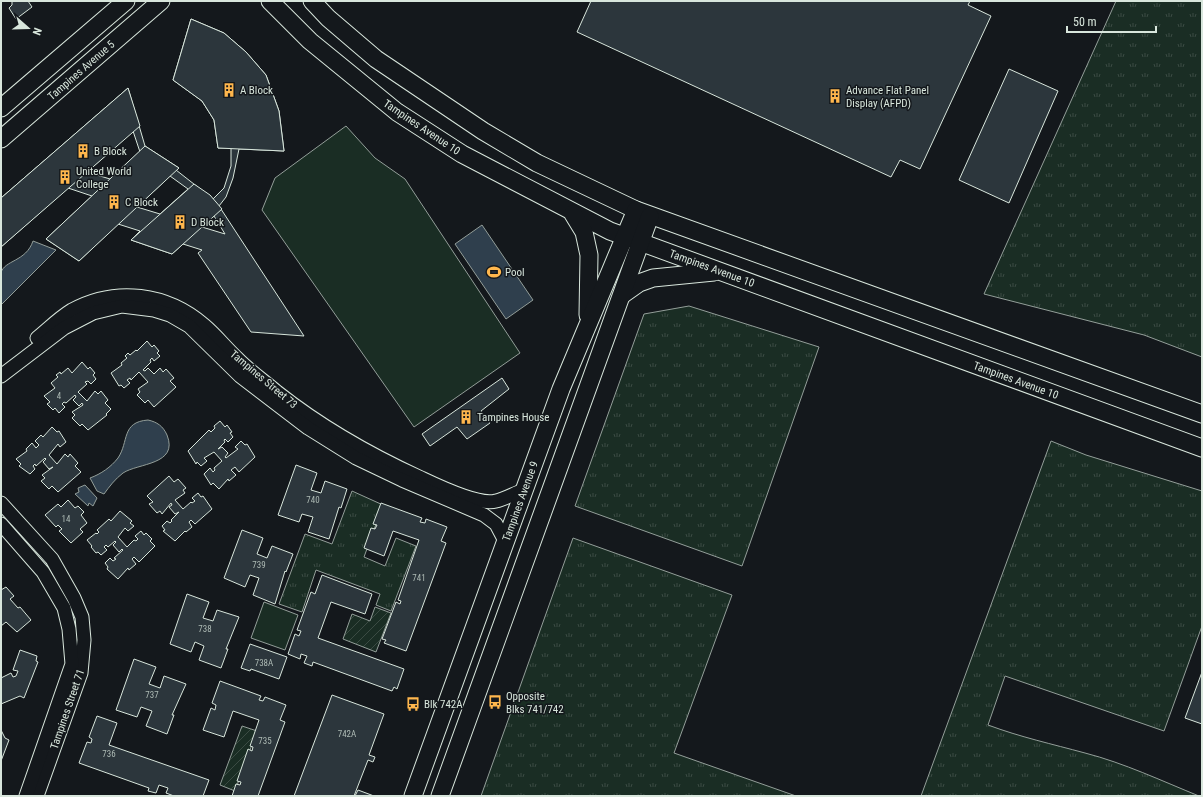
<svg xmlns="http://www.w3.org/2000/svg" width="1203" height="797" viewBox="0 0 1203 797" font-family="'Roboto Condensed',sans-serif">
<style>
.grass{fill:url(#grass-tufts);stroke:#939e99}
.park{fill:#1a2d24;stroke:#939e99}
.garden{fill:url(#garden-furrows);stroke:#939e99}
.water{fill:#2f3f4d;stroke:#939e99}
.building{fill:#2c363c;stroke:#d8e6dc;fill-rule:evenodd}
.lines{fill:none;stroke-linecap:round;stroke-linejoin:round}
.minor-casing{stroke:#d8e6dc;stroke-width:15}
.major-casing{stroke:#d8e6dc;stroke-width:19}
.minor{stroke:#14181c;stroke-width:13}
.major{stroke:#14181c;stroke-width:17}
.labels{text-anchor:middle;stroke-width:3;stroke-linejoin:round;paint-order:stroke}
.number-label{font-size:9px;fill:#adbab4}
.street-label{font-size:11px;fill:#d8e6dc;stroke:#14181c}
.poi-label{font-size:11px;fill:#d8e6dc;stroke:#14181c;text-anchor:start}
</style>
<defs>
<pattern id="grass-tufts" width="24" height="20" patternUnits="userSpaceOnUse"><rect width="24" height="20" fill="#1a2d24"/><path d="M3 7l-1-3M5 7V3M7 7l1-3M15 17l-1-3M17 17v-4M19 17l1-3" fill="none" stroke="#3b4b43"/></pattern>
<pattern id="garden-furrows" width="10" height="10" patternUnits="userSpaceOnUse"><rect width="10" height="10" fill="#1a2d24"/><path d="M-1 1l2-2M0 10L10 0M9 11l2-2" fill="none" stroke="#3b4b43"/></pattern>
</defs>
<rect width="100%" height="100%" fill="#14181c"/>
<g class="grass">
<polygon points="1116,1 1202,1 1202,357 1144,335 984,294"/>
<polygon points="689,306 819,347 742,566 575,506 644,314"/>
<path d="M1051,441L1086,455L1202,491V626L1164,731L1005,676L988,725C1020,737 1052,744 1085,753C1124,763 1162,781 1199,796H921Z"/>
<polygon points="352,491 383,505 364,557 385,566 396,538 416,546 391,611 376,605 380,594 316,570 302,612 279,604 305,534 332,544"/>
<polygon points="573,538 732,595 674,753 796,796 481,796"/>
</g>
<g class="park">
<polygon points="346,126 375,158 405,179 520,353 414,427 262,210 275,178"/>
<polygon points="264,602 298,615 285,650 251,638"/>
</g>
<g class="garden">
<polygon points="375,607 391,613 376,652 343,639 352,614 370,621"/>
<polygon points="242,726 257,731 235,791 220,785"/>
</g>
<g class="water">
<polygon points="482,225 533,300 506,319 455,244"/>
<path d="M33,241L56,250L1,305C1,295 0,282 1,273C4,260 26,262 33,241Z"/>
<path d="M148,420C157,422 163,426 167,435C179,465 138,463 123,473C115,479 109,487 104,494L97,491L90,478C101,474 111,467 118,458C129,442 121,422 148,420Z"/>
<polygon points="85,485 97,498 93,506 89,503 88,506 75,494 79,492 78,488"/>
</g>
<g class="building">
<polygon points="12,1 28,1 32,7 16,19 9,8 12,5"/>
<polygon points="591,1 970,1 968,5 991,16 920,169 900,160 891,177 577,32"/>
<path d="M191,19L224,33L246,52L266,75L279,111L284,151L239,149L233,178L226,197L219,206L304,336L251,332L198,253L202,250L183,244L172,254L131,240L140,231L118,224L79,261L46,239L92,196L68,188L1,247V198L128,88L145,146L179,168L176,170L213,199L224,188L231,166V148H218L214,120L202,101L173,80ZM133,131L140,152L110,179L87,172ZM170,176L188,189L160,214L137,207ZM214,216L225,234L202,227Z"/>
<polygon points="191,19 224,33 246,52 266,75 279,111 284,151 218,148 214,120 202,101 173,80"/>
<polygon points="1009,69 1058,91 1009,203 959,180"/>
<polygon points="128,88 140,126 1,247 1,198"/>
<polygon points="145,146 179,168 79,261 46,239"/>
<polygon points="194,184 210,195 222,209 172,254 131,240"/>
<polygon points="147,341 152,347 154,345 159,351 157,353 160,356 154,361 152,358 150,360 151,362 143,370 145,371 148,368 154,374 160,368 163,372 166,369 174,378 170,381 176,387 154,407 148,400 145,403 137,395 140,392 138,389 148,382 139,372 131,380 130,378 127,380 130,383 124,388 121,385 119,386 111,373 122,365 121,363 127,358 125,356 128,353 130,355 136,350 137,351"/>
<polygon points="82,362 88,369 90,367 95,373 93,375 96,379 91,384 88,381 85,382 87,384 78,392 87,401 95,391 98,394 101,391 108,400 105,403 111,409 106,414 107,415 88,430 82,424 80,426 72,418 75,415 72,412 83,405 82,403 79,406 73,400 76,397 75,395 66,403 64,402 62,404 65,407 59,413 55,408 53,410 47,404 50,402 44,396 55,388 51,383 58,377 56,375 60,372 61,374 68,368 72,373"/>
<polygon points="502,378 509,389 481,411 490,423 467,439 457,427 430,446 422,434"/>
<polygon points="220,421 225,427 227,425 232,432 230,433 233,437 228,442 225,439 224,440 225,442 218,449 222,447 228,453 225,457 226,458 238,449 235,447 241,441 245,445 247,444 255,457 239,472 235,467 231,470 236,475 229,481 228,479 219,489 213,483 211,485 204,474 210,468 213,472 215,470 214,468 222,461 214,452 204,458 207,461 201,466 197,462 196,464 188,451 209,430 211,432 215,428 214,426"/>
<polygon points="52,427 57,432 59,431 66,442 60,447 58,444 49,455 57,464 65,454 68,457 70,454 78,463 75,466 81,472 58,492 52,486 49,489 41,481 45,478 42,475 53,467 49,469 43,462 46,459 45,458 36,466 35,464 33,466 35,469 30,474 19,466 21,464 16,459 27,451 26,449 32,443 36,448 39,445 35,441 41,435 43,437"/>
<polygon points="296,465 317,473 311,490 321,493 325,481 347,489 341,508 339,507 329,539 308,532 313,517 302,514 299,522 278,515"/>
<polygon points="169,476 174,482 178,479 186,488 183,490 185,493 175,500 183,509 191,502 192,503 195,501 192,498 198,493 201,497 203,496 212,509 195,524 191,520 189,522 192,527 186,532 185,531 175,541 163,531 165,530 162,526 167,521 170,523 172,521 171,520 179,512 175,514 169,507 172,505 171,503 162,514 160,511 157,513 149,504 153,502 147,496"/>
<polygon points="68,500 75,508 78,506 84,512 81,515 87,523 80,529 83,532 71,543 59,531 62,529 58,525 56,527 45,515 58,504 61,507"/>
<polygon points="381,503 422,518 420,522 425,523 426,519 447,527 441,541 446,543 406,651 384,643 386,640 382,639 396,602 400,604 401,601 398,600 419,540 393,531 384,556 364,548 371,528 375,529 377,525 373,524"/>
<polygon points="120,511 132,521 130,523 134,526 128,531 125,528 118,537 127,547 134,540 136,541 138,539 135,536 141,531 144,535 146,533 152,539 150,541 155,546 139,562 134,557 132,559 136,564 129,570 128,568 118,579 107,569 108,567 105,563 110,558 113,561 116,559 114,558 123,550 122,549 119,552 113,545 116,542 115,541 108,547 106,545 104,547 107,550 101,555 98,552 96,553 91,547 92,546 87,540 96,533 97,534 99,532 97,530 109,519 111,521"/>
<polygon points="242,530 263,538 257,554 267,558 272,546 293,554 286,572 285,571 275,604 253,595 259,578 250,575 245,587 224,578"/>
<polygon points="322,575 372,594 365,614 331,602 318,638 404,669 397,689 394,687 392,691 313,662 312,666 304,663 307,656 301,654 300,659 288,654 295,634 299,636 301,631 297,630 311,592 315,594"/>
<polygon points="6,587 14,596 10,599 18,608 20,607 31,620 17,632 6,622 1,626 1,590"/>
<polygon points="187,594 209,602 203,618 213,621 217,610 239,617 226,649 228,649 221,668 199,660 204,646 195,642 191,652 170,644"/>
<polygon points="250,644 287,657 279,679 251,669 250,671 241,668"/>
<polygon points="20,650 37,656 36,661 38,662 24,698 20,696 1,704 1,678 11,673 13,677 16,676 18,671 13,670"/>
<polygon points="134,659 156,667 149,684 160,688 164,676 186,684 172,715 174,715 167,734 146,726 152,711 141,707 137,717 116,710"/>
<polygon points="1202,672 1202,724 1185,718"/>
<polygon points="220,681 261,696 259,700 263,701 265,697 286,705 280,720 285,722 258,796 232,796 236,784 240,785 241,782 237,781 248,749 252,751 253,747 250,746 259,720 233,711 224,737 203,730 211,708 215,710 216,705 212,703"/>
<polygon points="332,695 384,714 369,755 375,757 373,762 368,760 354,796 294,796"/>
<polygon points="97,716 117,723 109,745 209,780 203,796 174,796 166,793 168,788 159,785 156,793 148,791 149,788 79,763 87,742 91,743 92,739 89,737"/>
<polygon points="1,730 5,738 9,740 1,761"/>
<polygon points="358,790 374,796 355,796"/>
</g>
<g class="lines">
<defs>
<g id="minor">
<path d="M37,338C48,329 59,318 72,310C116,286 167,293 204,325C216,335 226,348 238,359C250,371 264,381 277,392C320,426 369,454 419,477C436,485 478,506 496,501C505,499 515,493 524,490"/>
<polyline points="1,376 64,328 93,313 122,306 154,310 170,315 189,326 240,376 308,428 356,458 402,480 484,515 496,524 505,541"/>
<polyline points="1,503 52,559 74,598 82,617 84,640 81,673 37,796"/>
<polyline points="1,524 43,572 64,608 69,629 72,664 26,796"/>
</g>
<g id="major">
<polyline points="270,1 310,41 397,112 462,154 610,231 1202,448"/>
<polyline points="312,1 328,18 376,59 483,131 537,163 636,210 1202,414"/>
<polyline points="1,108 126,1"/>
<polyline points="1,139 161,1"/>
<polyline points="573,214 584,232 589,255 588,315"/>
<polyline points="622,295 639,283 653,278 714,272"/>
<polyline points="413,796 561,389 636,210"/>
<polyline points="440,796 650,216"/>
</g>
</defs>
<use href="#minor" class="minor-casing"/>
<use href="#major" class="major-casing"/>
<use href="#minor" class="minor"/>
<use href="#major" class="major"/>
</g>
<defs>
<symbol id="building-bare" viewBox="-9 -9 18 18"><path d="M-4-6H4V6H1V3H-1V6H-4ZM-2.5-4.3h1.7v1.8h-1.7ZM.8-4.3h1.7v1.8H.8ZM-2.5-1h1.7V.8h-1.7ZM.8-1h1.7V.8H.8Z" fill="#ffb74d" stroke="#14181c" stroke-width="2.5" paint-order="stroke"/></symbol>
<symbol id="stadium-bare" viewBox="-9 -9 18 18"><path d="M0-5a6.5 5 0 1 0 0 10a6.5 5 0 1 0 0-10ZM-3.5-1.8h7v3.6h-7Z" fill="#ffb74d" stroke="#14181c" stroke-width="2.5" paint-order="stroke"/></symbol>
<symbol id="bus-bare" viewBox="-9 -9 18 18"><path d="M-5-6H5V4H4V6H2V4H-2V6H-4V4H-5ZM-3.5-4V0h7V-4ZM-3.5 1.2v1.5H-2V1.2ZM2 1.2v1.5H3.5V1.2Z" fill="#ffb74d" stroke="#14181c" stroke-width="2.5" paint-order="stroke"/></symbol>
</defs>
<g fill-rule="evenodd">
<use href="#building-bare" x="219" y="80" width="20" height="20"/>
<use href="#building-bare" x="825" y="86" width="20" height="20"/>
<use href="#building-bare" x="73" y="141" width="20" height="20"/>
<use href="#building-bare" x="55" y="167" width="20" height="20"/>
<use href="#building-bare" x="104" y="192" width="20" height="20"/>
<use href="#building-bare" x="170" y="212" width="20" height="20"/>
<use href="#stadium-bare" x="484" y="262" width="20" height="20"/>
<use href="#building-bare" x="456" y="407" width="20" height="20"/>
<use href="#bus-bare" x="485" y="692" width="20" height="20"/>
<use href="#bus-bare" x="403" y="694" width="20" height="20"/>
</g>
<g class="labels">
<g class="number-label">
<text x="59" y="399">4</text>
<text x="313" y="503">740</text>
<text x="66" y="522">14</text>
<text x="259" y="568">739</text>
<text x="419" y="581">741</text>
<text x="205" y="632">738</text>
<text x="264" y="666">738A</text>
<text x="152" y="698">737</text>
<text x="347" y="737">742A</text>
<text x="265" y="744">735</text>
<text x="109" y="757">736</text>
</g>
<g class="street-label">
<text transform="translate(81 70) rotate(-41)" y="4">Tampines Avenue 5</text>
<text transform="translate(422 127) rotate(34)" y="4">Tampines Avenue 10</text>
<text transform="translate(712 268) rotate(20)" y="4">Tampines Avenue 10</text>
<text transform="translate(264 379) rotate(40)" y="4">Tampines Street 73</text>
<text transform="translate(1016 380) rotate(20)" y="4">Tampines Avenue 10</text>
<text transform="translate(520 501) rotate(-70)" y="4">Tampines Avenue 9</text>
<text transform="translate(67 709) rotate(-71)" y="4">Tampines Street 71</text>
</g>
<g class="poi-label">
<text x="240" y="94">A Block</text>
<text x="846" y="94">Advance Flat Panel<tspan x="846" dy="13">Display (AFPD)</tspan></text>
<text x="94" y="155">B Block</text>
<text x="76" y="175">United World<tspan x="76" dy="13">College</tspan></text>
<text x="125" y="206">C Block</text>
<text x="191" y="226">D Block</text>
<text x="505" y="276">Pool</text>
<text x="477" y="421">Tampines House</text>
<text x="506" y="700">Opposite<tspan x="506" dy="13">Blks 741/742</tspan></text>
<text x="424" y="708">Blk 742A</text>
</g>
</g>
<rect width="1203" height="797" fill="none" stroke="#d8e6dc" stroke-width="4"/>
<g transform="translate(28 28) rotate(110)" stroke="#14181c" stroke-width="3" paint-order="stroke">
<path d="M0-3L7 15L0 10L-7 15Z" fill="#d8e6dc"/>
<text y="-6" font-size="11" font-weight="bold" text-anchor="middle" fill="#d8e6dc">N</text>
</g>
<path d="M1067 26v6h89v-6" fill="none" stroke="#d8e6dc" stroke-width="2"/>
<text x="1073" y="26" font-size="12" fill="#d8e6dc" stroke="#14181c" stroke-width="3" paint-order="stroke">50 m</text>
</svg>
